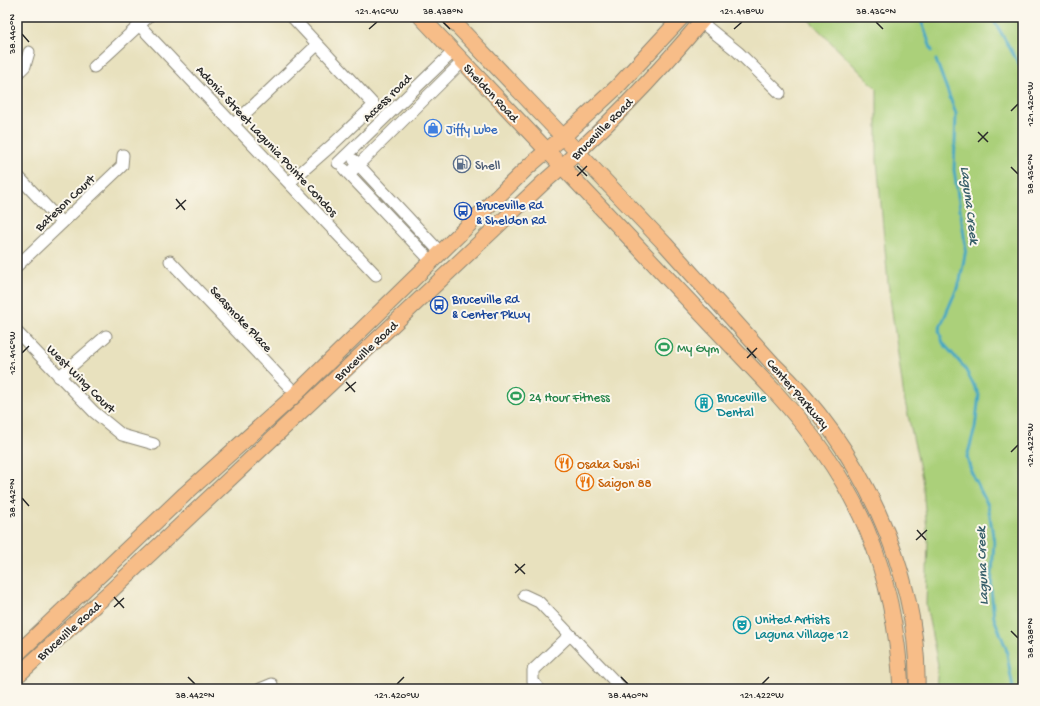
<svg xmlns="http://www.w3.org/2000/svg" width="1040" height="706" viewBox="0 0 1040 706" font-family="'Gochi Hand',sans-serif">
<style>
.green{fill:#abd07a;stroke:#6b7e52}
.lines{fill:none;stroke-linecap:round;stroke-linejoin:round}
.stream{stroke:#43a7c3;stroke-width:3}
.minor-casing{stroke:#8a8674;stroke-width:13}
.major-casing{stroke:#8a8674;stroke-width:17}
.minor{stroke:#fff;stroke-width:11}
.major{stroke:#f7bd88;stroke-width:15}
.ticks{fill:none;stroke:#2b2b2b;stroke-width:1.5}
.labels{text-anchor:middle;stroke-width:4;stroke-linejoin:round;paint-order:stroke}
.street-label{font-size:13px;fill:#2b2b2b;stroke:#fbf7ec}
.shop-label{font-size:13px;fill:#366cbe;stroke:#fbf7ec;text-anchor:start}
.service-label{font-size:13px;fill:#4e5e75;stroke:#fbf7ec;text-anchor:start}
.transit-label{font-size:13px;fill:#164399;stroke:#fbf7ec;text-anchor:start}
.leisure-label{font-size:13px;fill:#27864d;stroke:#fbf7ec;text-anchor:start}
.culture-label{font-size:13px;fill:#0d838f;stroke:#fbf7ec;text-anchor:start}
.food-label{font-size:13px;fill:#c56008;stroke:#fbf7ec;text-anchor:start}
.water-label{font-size:14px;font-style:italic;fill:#355d68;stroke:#fbf7ec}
.neatline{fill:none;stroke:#2b2b2b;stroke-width:1.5}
.ticks-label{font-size:10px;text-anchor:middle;fill:#2b2b2b}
</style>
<rect width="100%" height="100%" fill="#fbf7ec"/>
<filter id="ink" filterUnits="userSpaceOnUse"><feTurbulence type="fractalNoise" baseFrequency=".025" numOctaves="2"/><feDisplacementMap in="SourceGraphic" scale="8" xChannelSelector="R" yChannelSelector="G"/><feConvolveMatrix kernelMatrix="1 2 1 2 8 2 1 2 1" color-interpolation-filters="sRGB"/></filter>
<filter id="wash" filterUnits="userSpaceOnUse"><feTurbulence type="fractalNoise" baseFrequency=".012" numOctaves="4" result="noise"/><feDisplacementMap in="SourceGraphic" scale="16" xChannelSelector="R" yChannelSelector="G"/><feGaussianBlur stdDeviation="0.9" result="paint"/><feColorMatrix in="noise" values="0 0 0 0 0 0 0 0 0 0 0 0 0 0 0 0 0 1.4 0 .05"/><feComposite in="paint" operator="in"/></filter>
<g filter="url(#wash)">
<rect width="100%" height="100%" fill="#e8e1be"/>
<polygon class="green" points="806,17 1023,17 1023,689 936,689 938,665 926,605 928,540 922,478 904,397 888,283 877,160 877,89"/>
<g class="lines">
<g class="stream">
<polyline points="920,17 932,51"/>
<polyline points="992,17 1023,71"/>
<polyline points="936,60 956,114 954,170 966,249 960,281 939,330 943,343 964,367 979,395 975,428 967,457 972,474 988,505 994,542 991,589 994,618 1006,648 1013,689"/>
</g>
</g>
</g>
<g filter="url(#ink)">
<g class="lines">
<defs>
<g id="minor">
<polyline points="701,22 738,52 780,93"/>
<polyline points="139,25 376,275"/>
<polyline points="94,67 148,17"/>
<polyline points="17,74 25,66 29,52"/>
<polyline points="234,124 317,45"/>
<polyline points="354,160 441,253"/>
<polyline points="338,163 454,51"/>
<polyline points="344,169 432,262"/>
<polyline points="349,174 463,61"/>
<polyline points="17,175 62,223"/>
<polyline points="290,182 331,146 374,105 292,17"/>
<polyline points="170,261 296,394"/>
<polyline points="17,266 122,166 123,155"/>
<polyline points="17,332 94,412 122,435 154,444"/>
<polyline points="59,377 106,336"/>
<polyline points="524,595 539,602 622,689"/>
<polyline points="260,689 272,684"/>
<polyline points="539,689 533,681 533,670 570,635"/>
</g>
<g id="major">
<path d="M421,17L776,393C857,482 895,568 901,689"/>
<path d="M449,17L665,244L773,364C858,444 920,571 917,689"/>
<polyline points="17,654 185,494 296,394 529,166 564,136 617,87 682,17"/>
<path d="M17,676L114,588L543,183C601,133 656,76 705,17"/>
</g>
</defs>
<use href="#minor" class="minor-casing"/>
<use href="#major" class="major-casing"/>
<use href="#minor" class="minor"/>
<use href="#major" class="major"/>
</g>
</g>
<path class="ticks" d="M443,22L450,29M876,22L883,29M369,29L377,22M734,29L742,22M22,34L29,42M1011,111L1018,104M978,132L988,142M978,142L988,132M577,166L587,176M1011,167L1018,174M577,176L587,166M176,199L185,210M176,209L186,200M747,348L756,358M22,353L29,346M747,358L757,348M346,382L355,392M345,391L356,382M1011,452L1018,445M22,498L29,506M917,530L926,540M916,540L927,530M515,564L525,574M515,573L525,564M114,597L124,608M114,607L124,598M1011,631L1018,638M188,677L195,684M621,677L628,684M397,684L404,677M762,684L769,677"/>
<defs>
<symbol id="shop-ring" viewBox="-11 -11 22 22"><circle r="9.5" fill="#fbf7ec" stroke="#3f7fe0" stroke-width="1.5"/><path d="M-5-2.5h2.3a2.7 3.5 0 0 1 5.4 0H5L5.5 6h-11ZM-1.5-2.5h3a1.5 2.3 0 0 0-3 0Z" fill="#3f7fe0"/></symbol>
<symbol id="fuel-ring" viewBox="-11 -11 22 22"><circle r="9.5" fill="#fbf7ec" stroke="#5c6f8a" stroke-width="1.5"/><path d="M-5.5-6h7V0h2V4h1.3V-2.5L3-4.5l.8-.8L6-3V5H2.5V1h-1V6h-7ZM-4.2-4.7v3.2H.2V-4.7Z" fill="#5c6f8a"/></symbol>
<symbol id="bus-ring" viewBox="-11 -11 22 22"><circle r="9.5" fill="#fbf7ec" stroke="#1a4fb4" stroke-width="1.5"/><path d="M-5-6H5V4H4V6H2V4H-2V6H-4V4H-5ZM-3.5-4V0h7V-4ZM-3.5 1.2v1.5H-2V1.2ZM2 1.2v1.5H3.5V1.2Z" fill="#1a4fb4"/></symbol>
<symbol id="stadium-ring" viewBox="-11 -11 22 22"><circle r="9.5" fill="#fbf7ec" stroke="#2e9e5b" stroke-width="1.5"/><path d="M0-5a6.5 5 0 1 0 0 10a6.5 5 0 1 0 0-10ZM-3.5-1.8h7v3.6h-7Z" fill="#2e9e5b"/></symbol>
<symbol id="building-ring" viewBox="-11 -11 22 22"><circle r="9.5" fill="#fbf7ec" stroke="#0f9aa8" stroke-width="1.5"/><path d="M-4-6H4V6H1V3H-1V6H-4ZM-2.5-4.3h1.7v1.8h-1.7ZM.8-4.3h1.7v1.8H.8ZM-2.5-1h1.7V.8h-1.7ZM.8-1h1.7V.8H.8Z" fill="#0f9aa8"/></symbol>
<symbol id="restaurant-ring" viewBox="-11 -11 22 22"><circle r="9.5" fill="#fbf7ec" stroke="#e8710a" stroke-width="1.5"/><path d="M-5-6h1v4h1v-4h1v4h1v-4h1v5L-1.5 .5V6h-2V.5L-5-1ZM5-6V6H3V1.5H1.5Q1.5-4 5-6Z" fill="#e8710a"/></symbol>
<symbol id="theatre-ring" viewBox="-11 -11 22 22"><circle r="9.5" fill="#fbf7ec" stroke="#0f9aa8" stroke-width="1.5"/><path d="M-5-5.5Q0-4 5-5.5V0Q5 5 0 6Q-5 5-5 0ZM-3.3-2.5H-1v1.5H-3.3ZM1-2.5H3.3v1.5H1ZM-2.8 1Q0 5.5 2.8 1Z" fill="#0f9aa8"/></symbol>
</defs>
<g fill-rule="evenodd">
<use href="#shop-ring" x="423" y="118" width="20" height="20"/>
<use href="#fuel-ring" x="452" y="154" width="20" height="20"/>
<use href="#bus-ring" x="453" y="201" width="20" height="20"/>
<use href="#bus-ring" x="429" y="295" width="20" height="20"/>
<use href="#stadium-ring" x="654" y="337" width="20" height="20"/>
<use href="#stadium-ring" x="506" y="386" width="20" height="20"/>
<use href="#building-ring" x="694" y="393" width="20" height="20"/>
<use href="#restaurant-ring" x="554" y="453" width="20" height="20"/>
<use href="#restaurant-ring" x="575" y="472" width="20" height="20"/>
<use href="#theatre-ring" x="732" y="615" width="20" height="20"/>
</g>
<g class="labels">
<g class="street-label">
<text transform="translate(492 92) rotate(47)" y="5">Sheldon Road</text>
<text transform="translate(386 97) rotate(-44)" y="5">Access road</text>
<text transform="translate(601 128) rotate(-45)" y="5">Bruceville Road</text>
<text transform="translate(268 140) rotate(47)" y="5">Adonia Street Lagunia Pointe Condos</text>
<text transform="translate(64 202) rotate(-43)" y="5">Bateson Court</text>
<text transform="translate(242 318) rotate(47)" y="5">Seasmoke Place</text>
<text transform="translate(365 350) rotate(-43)" y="5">Bruceville Road</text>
<text transform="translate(82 378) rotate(45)" y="5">West Wing Court</text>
<text transform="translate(799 393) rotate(49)" y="5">Center Parkway</text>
<text transform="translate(68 630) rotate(-42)" y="5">Bruceville Road</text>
</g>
<g class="shop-label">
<text x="446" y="133">Jiffy Lube</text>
</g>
<g class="service-label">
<text x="475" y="169">Shell</text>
</g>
<g class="transit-label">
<text x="476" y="209">Bruceville Rd<tspan x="476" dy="15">&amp; Sheldon Rd</tspan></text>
<text x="452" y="303">Bruceville Rd<tspan x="452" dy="15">&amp; Center Pkwy</tspan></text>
</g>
<g class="leisure-label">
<text x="677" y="352">My Gym</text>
<text x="529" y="401">24 Hour Fitness</text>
</g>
<g class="culture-label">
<text x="717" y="401">Bruceville<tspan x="717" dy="15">Dental</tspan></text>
<text x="755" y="623">United Artists<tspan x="755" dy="15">Laguna Village 12</tspan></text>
</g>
<g class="food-label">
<text x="577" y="468">Osaka Sushi</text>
<text x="598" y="487">Saigon 88</text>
</g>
<g class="water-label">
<text transform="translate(971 205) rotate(83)" y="5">Laguna Creek</text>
<text transform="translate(981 566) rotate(-92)" y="5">Laguna Creek</text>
</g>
</g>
<rect width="1040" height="706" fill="none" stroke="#fbf7ec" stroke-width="44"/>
<rect x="22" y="22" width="996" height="662" class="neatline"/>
<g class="ticks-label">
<text x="377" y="14">121.416°W</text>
<text x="443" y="14">38.438°N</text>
<text x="742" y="14">121.418°W</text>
<text x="876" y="14">38.436°N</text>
<text transform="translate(11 34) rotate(-90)" y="4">38.440°N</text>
<text transform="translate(1029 104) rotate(-90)" y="4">121.420°W</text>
<text transform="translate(1029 174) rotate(-90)" y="4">38.436°N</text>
<text transform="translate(11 353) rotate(-90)" y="4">121.416°W</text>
<text transform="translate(1029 445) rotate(-90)" y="4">121.422°W</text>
<text transform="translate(11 498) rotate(-90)" y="4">38.442°N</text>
<text transform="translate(1029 638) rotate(-90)" y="4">38.438°N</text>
<text x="195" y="698">38.442°N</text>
<text x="397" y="698">121.420°W</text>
<text x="628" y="698">38.440°N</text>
<text x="762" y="698">121.422°W</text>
</g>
</svg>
